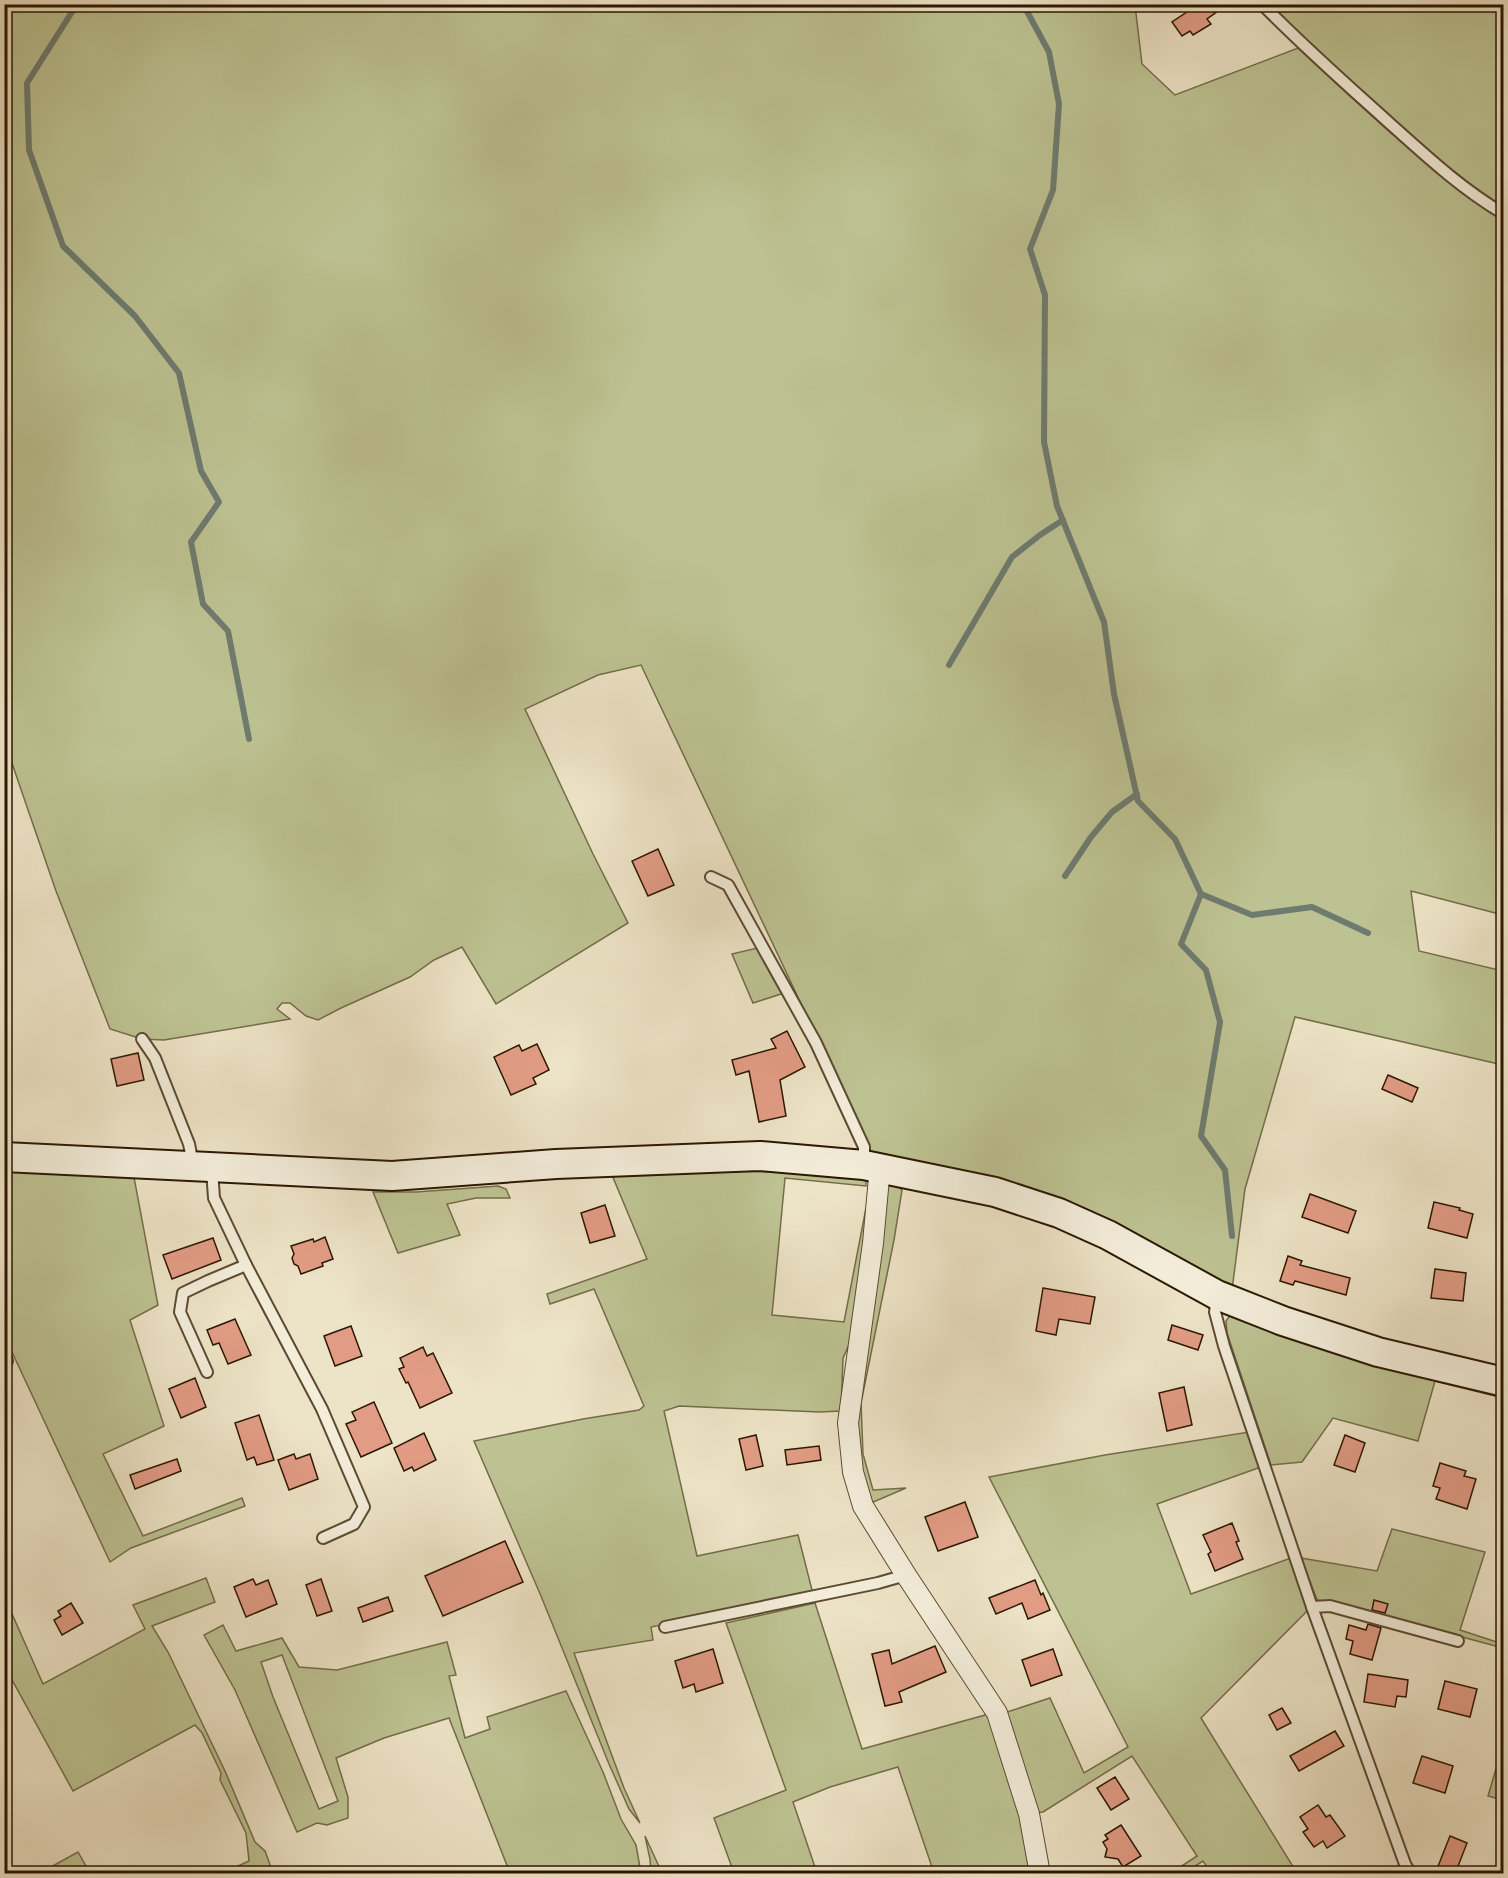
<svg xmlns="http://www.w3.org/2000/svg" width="1508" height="1878" viewBox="0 0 1508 1878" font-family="Alegreya,serif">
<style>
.green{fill:#bdc292;stroke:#746c49;stroke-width:1.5;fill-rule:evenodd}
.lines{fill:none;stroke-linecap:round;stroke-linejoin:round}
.stream{stroke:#6e7b6f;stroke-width:6}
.building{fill:#e29c85;stroke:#2c1700;stroke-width:1.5}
.lane-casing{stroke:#5c4a32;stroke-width:14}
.street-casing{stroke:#5c4a32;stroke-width:22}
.secondary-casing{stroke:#2c1700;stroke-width:32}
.lane{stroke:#f3edda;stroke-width:10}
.street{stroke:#f3edda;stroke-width:20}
.secondary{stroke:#f3edda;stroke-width:28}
</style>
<rect width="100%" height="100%" fill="#ede3c6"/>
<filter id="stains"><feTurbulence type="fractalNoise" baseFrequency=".00333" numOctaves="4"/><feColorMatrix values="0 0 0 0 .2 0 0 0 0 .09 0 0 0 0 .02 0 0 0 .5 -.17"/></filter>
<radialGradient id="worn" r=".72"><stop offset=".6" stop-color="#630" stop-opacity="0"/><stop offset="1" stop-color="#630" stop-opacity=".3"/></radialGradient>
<g class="green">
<path d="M5,5H1135L1142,64L1175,95L1298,48C1363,108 1428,171 1503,218V915L1411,891L1419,951L1503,971V1065L1295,1017L1245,1189L1232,1290L873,1156L641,665L598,675L525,709L593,854L628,923L496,1004L462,947L434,960L410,977L341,1008L318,1020L306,1016L290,1003H282L277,1009L290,1019L164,1040L142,1039L110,1029L56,891L5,743Z"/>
<polygon points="1268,5 1503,5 1503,209 1488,201 1376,108"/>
<polygon points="757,948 784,993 753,1003 732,954"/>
<polygon points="4,1164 133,1172 158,1305 130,1320 164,1426 103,1454 143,1536 242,1498 245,1506 131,1548 110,1562 12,1352 5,1329"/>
<polygon points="648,1170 793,1172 866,1179 866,1186 785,1178 772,1315 844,1322 866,1208 864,1256 853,1336 843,1358 841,1411 819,1412 679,1406 664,1411 697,1556 798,1535 813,1594 651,1627 653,1640 574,1653 624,1788 640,1823 629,1809 609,1764 541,1596 474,1441 583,1419 639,1410 644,1406 594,1289 550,1304 547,1294 647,1259 612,1175"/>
<polygon points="890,1181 902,1190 894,1240 861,1403 863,1454 873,1490 906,1488 871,1503 864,1482 855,1426 887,1186"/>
<polygon points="498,1186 506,1189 510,1198 476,1198 447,1204 460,1235 398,1253 373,1192 416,1192"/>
<polygon points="1231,1314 1503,1391 1503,1398 1435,1381 1418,1441 1333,1418 1302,1462 1271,1465 1227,1333 1226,1321"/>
<polygon points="1249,1432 1261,1467 1157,1504 1191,1594 1291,1558 1308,1610 1201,1718 1297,1873 1211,1873 1203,1861 1184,1873 1171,1873 1197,1856 1132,1756 1043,1812 1034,1813 1004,1713 1050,1698 1084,1773 1128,1747 989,1477 1105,1455"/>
<polygon points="1392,1529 1485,1552 1460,1630 1503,1644 1503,1648 1395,1619 1317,1600 1301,1558 1377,1571"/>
<polygon points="206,1578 215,1602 152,1626 168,1652 225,1771 255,1842 265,1851 273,1873 223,1873 249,1861 246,1833 220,1780 221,1773 202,1733 195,1725 73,1791 5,1667 5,1598 43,1684 145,1629 133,1605"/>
<polygon points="815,1603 862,1749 989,1714 1009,1766 1032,1873 934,1873 898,1767 830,1787 793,1802 817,1873 734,1873 714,1818 786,1790 726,1623"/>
<path d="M223,1625L236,1651L282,1638L299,1667L337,1670L447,1642L456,1675L449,1676L465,1738L490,1729L487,1717L566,1691L603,1772L621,1819L636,1845L641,1873H510L449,1718L384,1738L336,1758L348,1797V1818L327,1825L317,1823L297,1832L235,1690L204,1635ZM282,1655L338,1801L319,1809L273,1697L261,1662Z"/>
<polygon points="1503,1745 1503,1800 1488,1796"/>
<polygon points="645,1836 662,1873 651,1873 650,1859"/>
<polygon points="78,1852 90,1873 40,1873"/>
</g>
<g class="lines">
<g class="stream">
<polyline points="77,4 27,83 29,150 63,246 135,316 179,373 201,471 219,502 191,542 203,604 228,631 249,739"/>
<polyline points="1023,4 1049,52 1059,104 1053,190 1030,249 1045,295 1044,442 1057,506 1104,622 1114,694 1138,801 1175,839 1201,894 1181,944 1206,970 1220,1022 1201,1136 1225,1170 1232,1236"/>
<polyline points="949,665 1012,557 1040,535 1063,520"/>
<polyline points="1065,876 1091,837 1112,812 1137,794"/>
<polyline points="1201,894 1252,915 1312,907 1368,933"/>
</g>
</g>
<g class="building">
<polygon points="1199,4 1228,4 1207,19 1211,24 1193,35 1190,31 1182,36 1172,22"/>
<polygon points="658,849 674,885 648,896 632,861"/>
<polygon points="787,1031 805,1067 780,1080 786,1116 759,1122 749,1071 736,1075 732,1060 776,1048 771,1039"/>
<polygon points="537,1044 549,1070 533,1078 536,1084 511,1095 494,1057 519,1045 522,1051"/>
<polygon points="138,1053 144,1080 117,1086 111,1059"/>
<polygon points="1388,1075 1418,1088 1412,1102 1382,1089"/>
<polygon points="1310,1194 1356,1211 1348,1233 1302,1217"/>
<polygon points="1434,1202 1460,1208 1459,1210 1473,1214 1467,1238 1428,1228"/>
<polygon points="605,1205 615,1236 590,1243 581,1213"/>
<polygon points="325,1237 333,1259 322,1263 323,1266 301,1274 298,1266 294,1264 292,1258 294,1254 291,1246 313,1239 314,1242"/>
<polygon points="213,1238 221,1260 172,1279 163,1255"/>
<polygon points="1288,1256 1302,1261 1300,1265 1350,1278 1346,1295 1295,1281 1293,1285 1280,1281"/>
<polygon points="1435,1269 1466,1273 1463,1301 1431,1298"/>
<polygon points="1043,1288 1095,1297 1090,1324 1059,1319 1056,1335 1036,1331"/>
<polygon points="235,1319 251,1355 228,1364 219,1343 213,1345 207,1330"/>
<polygon points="1172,1325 1203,1335 1198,1350 1168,1340"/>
<polygon points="351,1326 362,1356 335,1366 324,1336"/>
<polygon points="423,1347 427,1356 433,1353 452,1393 420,1408 408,1382 406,1383 399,1369 404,1367 400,1358"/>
<polygon points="195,1378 206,1407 181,1418 169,1389"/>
<polygon points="1184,1387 1192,1425 1167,1431 1159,1393"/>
<polygon points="374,1402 392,1443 361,1457 346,1424 356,1420 352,1412"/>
<polygon points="259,1415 274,1460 257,1465 254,1457 247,1460 235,1423"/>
<polygon points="424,1433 436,1460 414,1471 412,1467 404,1471 394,1448"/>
<polygon points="756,1435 763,1466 746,1470 739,1439"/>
<polygon points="1345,1435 1365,1443 1355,1472 1334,1465"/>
<polygon points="819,1446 821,1460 787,1465 785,1450"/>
<polygon points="294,1454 296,1459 310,1454 318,1479 289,1490 278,1460"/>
<polygon points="177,1459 181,1471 135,1489 130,1475"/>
<polygon points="1440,1463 1466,1471 1464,1476 1476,1479 1467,1509 1436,1499 1440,1488 1433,1486"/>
<polygon points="965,1502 978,1537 938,1551 925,1517"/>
<polygon points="1232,1523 1239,1541 1236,1542 1243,1559 1215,1571 1208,1554 1211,1552 1203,1535"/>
<polygon points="505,1541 523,1582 443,1616 425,1576"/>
<polygon points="253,1579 256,1585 268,1580 277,1604 246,1617 234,1587"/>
<polygon points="321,1579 332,1611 317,1616 306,1585"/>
<polygon points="1035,1580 1041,1595 1043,1593 1050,1610 1028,1619 1022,1603 996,1614 989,1598"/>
<polygon points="388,1597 393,1611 363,1622 358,1608"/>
<polygon points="1374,1600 1388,1604 1385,1613 1372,1610"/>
<polygon points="71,1603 83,1623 62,1635 54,1620 61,1616 58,1611"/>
<polygon points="1368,1624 1381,1628 1372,1660 1350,1654 1353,1641 1346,1639 1349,1625 1366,1630"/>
<polygon points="935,1646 946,1672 899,1692 902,1702 885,1706 872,1654 889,1650 892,1664"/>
<polygon points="713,1649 723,1683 696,1692 694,1684 683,1688 675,1661"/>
<polygon points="1053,1649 1062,1675 1031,1686 1022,1660"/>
<polygon points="1368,1674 1408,1680 1406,1697 1397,1696 1395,1707 1364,1702"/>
<polygon points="1445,1681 1477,1689 1470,1717 1438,1709"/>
<polygon points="1282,1708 1291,1723 1277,1730 1269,1715"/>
<polygon points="1335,1731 1344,1746 1299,1771 1290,1756"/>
<polygon points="1422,1756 1453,1766 1445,1793 1413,1783"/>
<polygon points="1115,1777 1129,1799 1111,1810 1097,1788"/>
<polygon points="1318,1805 1326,1817 1330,1815 1345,1836 1327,1848 1323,1841 1314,1847 1303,1832 1308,1829 1300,1817"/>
<polygon points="1121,1825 1141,1856 1123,1867 1118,1859 1105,1857 1107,1849 1103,1842 1108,1839 1105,1835"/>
<polygon points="1450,1836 1467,1843 1455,1874 1435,1874"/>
</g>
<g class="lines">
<defs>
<g id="lane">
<path d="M1262,4C1302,45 1344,82 1386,120C1424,154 1460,188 1504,214"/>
<polyline points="711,877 728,885 816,1043 864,1147 864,1164"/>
<polyline points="142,1039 155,1058 189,1144 193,1164"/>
<polyline points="212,1170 214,1198 246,1265 322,1409 364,1507 354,1524 323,1538"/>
<polyline points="1217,1296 1215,1312 1224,1346 1312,1607 1405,1864 1411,1874"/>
<polyline points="4,1352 7,1361"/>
<polyline points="207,1372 180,1312 183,1293 208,1281 246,1265"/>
<polyline points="1312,1607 1330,1606 1458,1641"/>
<polyline points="665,1627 878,1583 906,1575"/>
</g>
<polyline id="street" points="880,1167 873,1243 848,1423 853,1472 863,1506 906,1575 997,1713 1029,1814 1040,1874"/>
<polyline id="secondary" points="4,1157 392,1176 556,1164 760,1156 864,1165 995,1192 1059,1213 1108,1235 1217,1295 1283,1321 1378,1352 1504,1382"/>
</defs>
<use href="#lane" class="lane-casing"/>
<use href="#street" class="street-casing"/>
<use href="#secondary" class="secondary-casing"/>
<use href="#lane" class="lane"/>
<use href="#street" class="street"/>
<use href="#secondary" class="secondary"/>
</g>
<rect width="1508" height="1878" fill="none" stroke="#ede3c6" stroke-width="24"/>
<rect x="6" y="6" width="1496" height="1866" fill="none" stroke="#2c1700" stroke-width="3"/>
<rect x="12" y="12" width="1484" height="1854" fill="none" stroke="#2c1700" stroke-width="1.5"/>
<rect width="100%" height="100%" filter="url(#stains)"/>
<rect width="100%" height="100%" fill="url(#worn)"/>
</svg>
